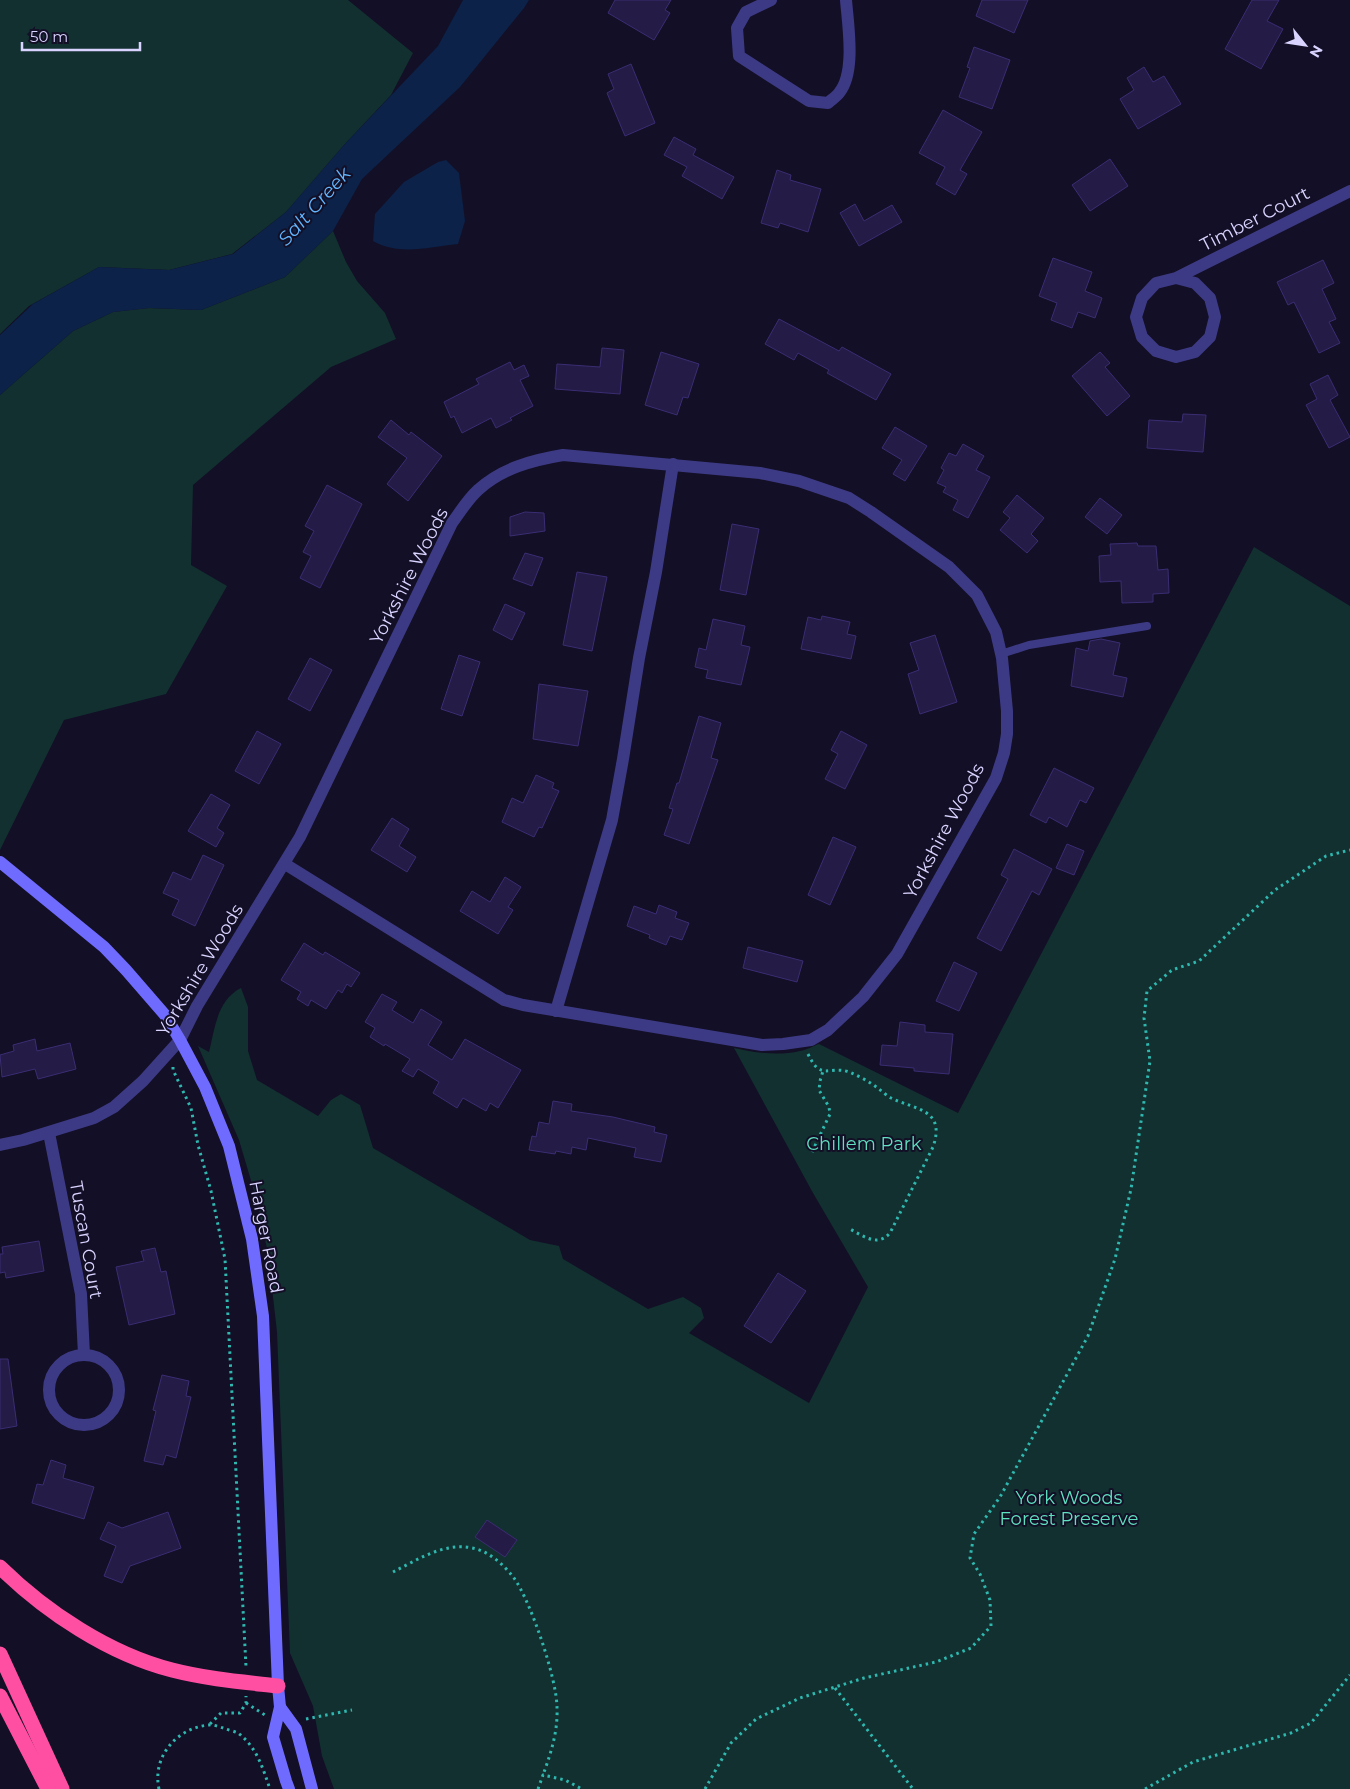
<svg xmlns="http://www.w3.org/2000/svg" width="1350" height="1789" viewBox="0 0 1350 1789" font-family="Montserrat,sans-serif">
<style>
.green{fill:#12302f}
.water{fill:#0c2248}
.building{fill:#241b47;stroke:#3b2d73}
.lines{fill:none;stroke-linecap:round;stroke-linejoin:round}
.path{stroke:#2fb8b0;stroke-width:3;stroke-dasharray:2.5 4;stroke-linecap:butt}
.lane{stroke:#3d3a85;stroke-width:8}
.street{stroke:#3d3a85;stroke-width:12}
.secondary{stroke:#6f6bff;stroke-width:12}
.highway{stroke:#ff4fa3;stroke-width:15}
.labels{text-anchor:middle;stroke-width:4;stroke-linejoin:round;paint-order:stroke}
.street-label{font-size:18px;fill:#d9d4ff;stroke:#130f26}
.park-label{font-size:18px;fill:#5fe0c0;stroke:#130f26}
.water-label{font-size:19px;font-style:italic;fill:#62b6ff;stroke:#130f26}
</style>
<rect width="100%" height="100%" fill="#130f26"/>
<g class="green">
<polygon points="0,0 348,0 413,53 391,95 344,145 286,212 232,254 169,270 99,267 29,306 0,334"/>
<polygon points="333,231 346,262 357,281 385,313 396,339 331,367 193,485 191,565 227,586 166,694 64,720 0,850 0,395 73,331 113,312 149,308 201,310 285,277"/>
<path d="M1254,547L1350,606V1789H334L322,1756L313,1706L290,1653L277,1332L268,1253L255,1194L239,1140L198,1046L209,1052C215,1028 217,1000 241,988L248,1007V1051L257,1080L318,1116L331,1100L341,1094L360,1105L373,1148L530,1240L559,1246L563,1259L648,1309L683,1297L701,1308L704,1318L689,1333L809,1403L868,1287L813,1193L734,1048C755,1053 779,1056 800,1051C807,1050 813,1046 819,1044L958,1113Z"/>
</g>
<g class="water">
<polygon points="463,0 529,0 524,8 460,87 362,179 333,231 285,277 201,310 149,308 113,312 73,331 0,395 0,335 33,304 99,267 169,270 233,254 286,212 344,145 438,46"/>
<path d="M446,160L459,173L465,221L458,244C429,247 399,256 373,241L375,214L404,182L438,162Z"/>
</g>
<g class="building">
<polygon points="615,0 671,0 665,10 670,13 654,40 608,13"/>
<polygon points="982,0 1028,0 1014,33 976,16"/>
<polygon points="1252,0 1279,0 1267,21 1283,29 1261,69 1225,49"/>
<polygon points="974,47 1010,60 992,109 959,97 970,68 967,67"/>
<polygon points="631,64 655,123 625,136 607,93 614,89 608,74"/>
<polygon points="1144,67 1153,82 1164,76 1181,104 1138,129 1120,99 1134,90 1127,78"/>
<polygon points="943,110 982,132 960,170 967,174 955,195 936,184 945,167 919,153"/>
<polygon points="674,137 696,149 693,155 734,177 722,199 682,176 687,167 664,155"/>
<polygon points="1110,159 1128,186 1090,211 1072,185"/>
<polygon points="777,170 791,175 790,180 821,189 808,232 780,223 778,228 761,223"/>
<polygon points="855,204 864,221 892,205 902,222 859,246 840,213"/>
<polygon points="1053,258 1092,272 1085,291 1102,298 1095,318 1078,312 1072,328 1051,320 1057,303 1039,296"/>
<polygon points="1323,260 1334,283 1322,289 1336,319 1329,322 1340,343 1319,353 1294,302 1288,305 1277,282"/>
<polygon points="779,319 839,351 842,347 891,374 876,400 827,373 829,370 798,353 794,360 765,344"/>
<polygon points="602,348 624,350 620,394 555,389 557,364 600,367"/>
<polygon points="661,352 699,364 688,398 683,397 677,415 645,405"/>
<polygon points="1100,352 1110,363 1105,367 1130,396 1107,416 1072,376"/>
<polygon points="510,362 514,370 524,365 529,376 520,380 533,406 510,418 512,420 496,428 491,418 462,433 454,416 451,418 444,402 479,384 476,379"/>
<polygon points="1328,375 1338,395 1330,400 1350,437 1329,448 1306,405 1317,399 1310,384"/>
<polygon points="1183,414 1206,415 1203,452 1147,448 1149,420 1182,422"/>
<polygon points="391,420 409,435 411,432 442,456 408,501 387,484 407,458 378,437"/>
<polygon points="895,427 927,446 905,481 893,474 902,460 882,448"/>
<polygon points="963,444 984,456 976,470 990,477 968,518 953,510 958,500 943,492 946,487 937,483 944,470 941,468 949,453 956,456"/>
<polygon points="327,485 362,504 320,588 300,578 311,556 303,552 314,531 305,526"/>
<polygon points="1017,495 1044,518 1031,534 1038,541 1027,553 1000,530 1010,518 1003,512"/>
<polygon points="1100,498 1122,515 1107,534 1085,517"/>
<polygon points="525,512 544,513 545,531 510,536 510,517"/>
<polygon points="732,524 759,529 746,595 720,590"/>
<polygon points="1137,543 1138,546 1156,546 1158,570 1168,569 1169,593 1153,594 1153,602 1122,603 1121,581 1100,582 1099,556 1111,555 1110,544"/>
<polygon points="525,553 543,558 532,586 513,579"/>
<polygon points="577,572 607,577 592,651 563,645"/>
<polygon points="505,604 525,613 512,640 493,630"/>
<polygon points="822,616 850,622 847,634 856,636 851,659 801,649 808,617 821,620"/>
<polygon points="713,619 745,626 741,645 750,647 741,685 706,678 708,670 695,667 699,648 706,650"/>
<polygon points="935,635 957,702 920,714 908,674 919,670 910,643"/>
<polygon points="1101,639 1120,643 1113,675 1127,678 1123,697 1071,686 1076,648 1088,651 1090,641"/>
<polygon points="459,655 480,662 462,716 441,709"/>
<polygon points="310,658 332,670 310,711 288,699"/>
<polygon points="539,684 588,691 578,746 533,739"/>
<polygon points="699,716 721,723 711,758 718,760 689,844 664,835 673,809 669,808 677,783 679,783"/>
<polygon points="257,731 281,744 259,784 235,771"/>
<polygon points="841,731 867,745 845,789 825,779 838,754 831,750"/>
<polygon points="1054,768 1094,788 1086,803 1080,800 1067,827 1049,817 1046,823 1030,815"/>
<polygon points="536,775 554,783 552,788 559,791 542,828 539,827 534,837 502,822 512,798 523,803"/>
<polygon points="211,794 230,805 217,828 224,833 216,847 188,831"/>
<polygon points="392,818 409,829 399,846 416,857 407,872 371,850"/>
<polygon points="833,837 856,847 830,905 808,895"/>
<polygon points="1067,844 1084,851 1074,875 1056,868"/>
<polygon points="1014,849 1052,869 1039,895 1032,891 1001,951 977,938 1008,879 1001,875"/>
<polygon points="203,855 224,865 195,926 172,915 179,900 163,893 173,872 191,880"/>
<polygon points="505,877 521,887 508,907 513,910 498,934 460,911 472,891 490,902"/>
<polygon points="659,905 677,912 675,918 689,923 682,940 670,936 666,945 649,938 650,935 627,926 634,906 656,914"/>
<polygon points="304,943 323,955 325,952 360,973 351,987 347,984 342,993 338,990 326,1009 311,1000 308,1006 297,999 301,992 281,980"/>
<polygon points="748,947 803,961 797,982 743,968"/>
<polygon points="954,962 977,973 959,1011 936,1001"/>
<polygon points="382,994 397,1002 392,1010 413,1023 421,1009 442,1022 428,1045 452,1060 465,1039 521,1070 498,1108 490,1103 486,1111 463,1098 457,1108 433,1093 439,1082 418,1069 413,1077 402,1071 410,1059 385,1044 384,1046 370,1037 375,1028 365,1022"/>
<polygon points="900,1022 925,1025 925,1032 953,1034 949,1074 914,1071 914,1068 880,1065 882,1045 897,1046"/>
<polygon points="35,1039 37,1051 70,1043 76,1069 38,1079 35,1069 2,1077 0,1055 14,1051 13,1045"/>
<polygon points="553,1101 572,1104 571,1111 613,1117 655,1127 654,1132 667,1135 661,1162 634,1157 636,1148 588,1138 586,1150 572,1147 571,1154 556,1151 555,1154 529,1150 532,1136 536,1137 539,1122 549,1124"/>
<polygon points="39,1241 44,1271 6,1278 5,1272 0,1273 0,1254 3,1254 2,1247"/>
<polygon points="155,1248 161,1272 166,1271 175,1314 129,1325 116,1267 144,1261 141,1251"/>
<polygon points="778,1273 806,1291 771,1343 744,1326"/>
<polygon points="0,1359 8,1359 17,1426 0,1429"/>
<polygon points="162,1375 189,1381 186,1396 191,1397 176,1458 166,1455 163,1465 144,1461 156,1411 153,1410"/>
<polygon points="51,1460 66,1465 63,1478 94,1487 84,1519 32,1503 37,1484 43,1485"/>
<polygon points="168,1512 181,1548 130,1566 122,1583 104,1576 116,1546 100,1539 108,1522 122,1528"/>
<polygon points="487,1520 517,1540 505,1557 475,1537"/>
</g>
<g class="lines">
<g class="path">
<path d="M808,1054C821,1082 829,1065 849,1072C859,1076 870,1082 879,1089C883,1092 887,1096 891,1098C916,1110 946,1109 933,1147L890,1233C877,1248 862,1235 848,1228"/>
<polyline points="173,1067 173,1070 191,1108 198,1145 211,1191 225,1259 246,1667"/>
<polyline points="812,1152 830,1114 829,1107 819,1090 820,1081 823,1071"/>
<path d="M393,1572C417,1560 444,1542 472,1548C489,1551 504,1565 514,1578C531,1602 557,1679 557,1708C558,1731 551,1753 543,1775"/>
<polyline points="835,1688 913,1789"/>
<polyline points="246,1703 265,1715"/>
<polyline points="306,1719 352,1710"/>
<polyline points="210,1724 221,1713 240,1713 246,1703 246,1696"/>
<path d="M159,1789C152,1757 176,1728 209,1725C213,1724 219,1727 223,1728C228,1730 234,1731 238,1733C257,1747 263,1769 270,1789"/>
<polyline points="538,1789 543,1775 565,1780 582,1789"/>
<polyline points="705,1789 731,1743 756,1719 800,1698 864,1678 936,1662 971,1648 991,1626 990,1600 980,1574 970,1558 974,1534 1000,1497 1088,1336 1115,1259 1131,1189 1150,1061 1144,1018 1147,991 1172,970 1199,961 1275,890 1326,856 1350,850"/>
<polyline points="1145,1789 1193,1762 1291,1733 1311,1723 1350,1675"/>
</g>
<polyline class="lane" points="1001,654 1029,645 1147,626"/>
<g class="street">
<path d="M771,0L746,12L737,28L739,56L809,101L828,103C831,100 836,97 839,93C856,73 848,25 846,0"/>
<polyline points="1176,278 1195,283 1210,298 1215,317 1210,337 1195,352 1176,357 1156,351 1142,337 1136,317 1142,298 1156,283 1176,278 1350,191"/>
<polyline points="556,1011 612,820 623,759 639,658 656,572 673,464"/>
<polyline points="49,1133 81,1294 84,1355"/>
<path d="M0,1145L23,1140L94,1118L114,1107L143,1081L180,1040L197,1006L300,837L452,523C460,512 468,499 478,490C502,468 533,460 563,455L760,473L799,481L849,498L871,512L949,567L977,595L996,632L1002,658L1007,711V734L1004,753L996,778L897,954L863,997L828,1030L811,1040L783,1044L762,1045L523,1005L504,1000L285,864"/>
<circle cx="84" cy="1390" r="35"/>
</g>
<g class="secondary">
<polyline points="0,862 104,947 126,970 165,1015 180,1040 205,1087 229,1146 252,1239 263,1316 278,1686 280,1707 273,1737 286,1781 289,1789"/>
<polyline points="280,1707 296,1729 312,1789"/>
</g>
<g class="highway">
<path d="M0,1567C46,1612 109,1654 172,1670C207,1679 243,1682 278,1686"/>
<polyline points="0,1654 62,1789"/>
<polyline points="0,1696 48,1789"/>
</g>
</g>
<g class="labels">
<g class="street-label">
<text transform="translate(1255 219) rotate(-27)" y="6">Timber Court</text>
<text transform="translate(409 576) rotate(-63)" y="6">Yorkshire Woods</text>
<text transform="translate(944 831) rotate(-62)" y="6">Yorkshire Woods</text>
<text transform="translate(200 970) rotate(-59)" y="6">Yorkshire Woods</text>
<text transform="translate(266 1237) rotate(79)" y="6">Harger Road</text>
<text transform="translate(86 1240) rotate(80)" y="6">Tuscan Court</text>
</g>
<g class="park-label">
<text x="864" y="1150">Chillem Park</text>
<text x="1069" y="1504">York Woods<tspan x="1069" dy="21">Forest Preserve</tspan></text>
</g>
<g class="water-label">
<text transform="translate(314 206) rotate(-48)" y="7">Salt Creek</text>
</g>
</g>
<g transform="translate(1305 45) rotate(120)" stroke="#130f26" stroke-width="4" paint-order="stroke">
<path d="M0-4L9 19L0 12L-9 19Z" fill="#d9d4ff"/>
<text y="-8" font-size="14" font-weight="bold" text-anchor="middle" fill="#d9d4ff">N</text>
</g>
<path d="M22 42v8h118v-8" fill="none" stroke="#d9d4ff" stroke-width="2.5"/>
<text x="30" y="42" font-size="15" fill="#d9d4ff" stroke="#130f26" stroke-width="4" paint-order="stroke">50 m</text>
</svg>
